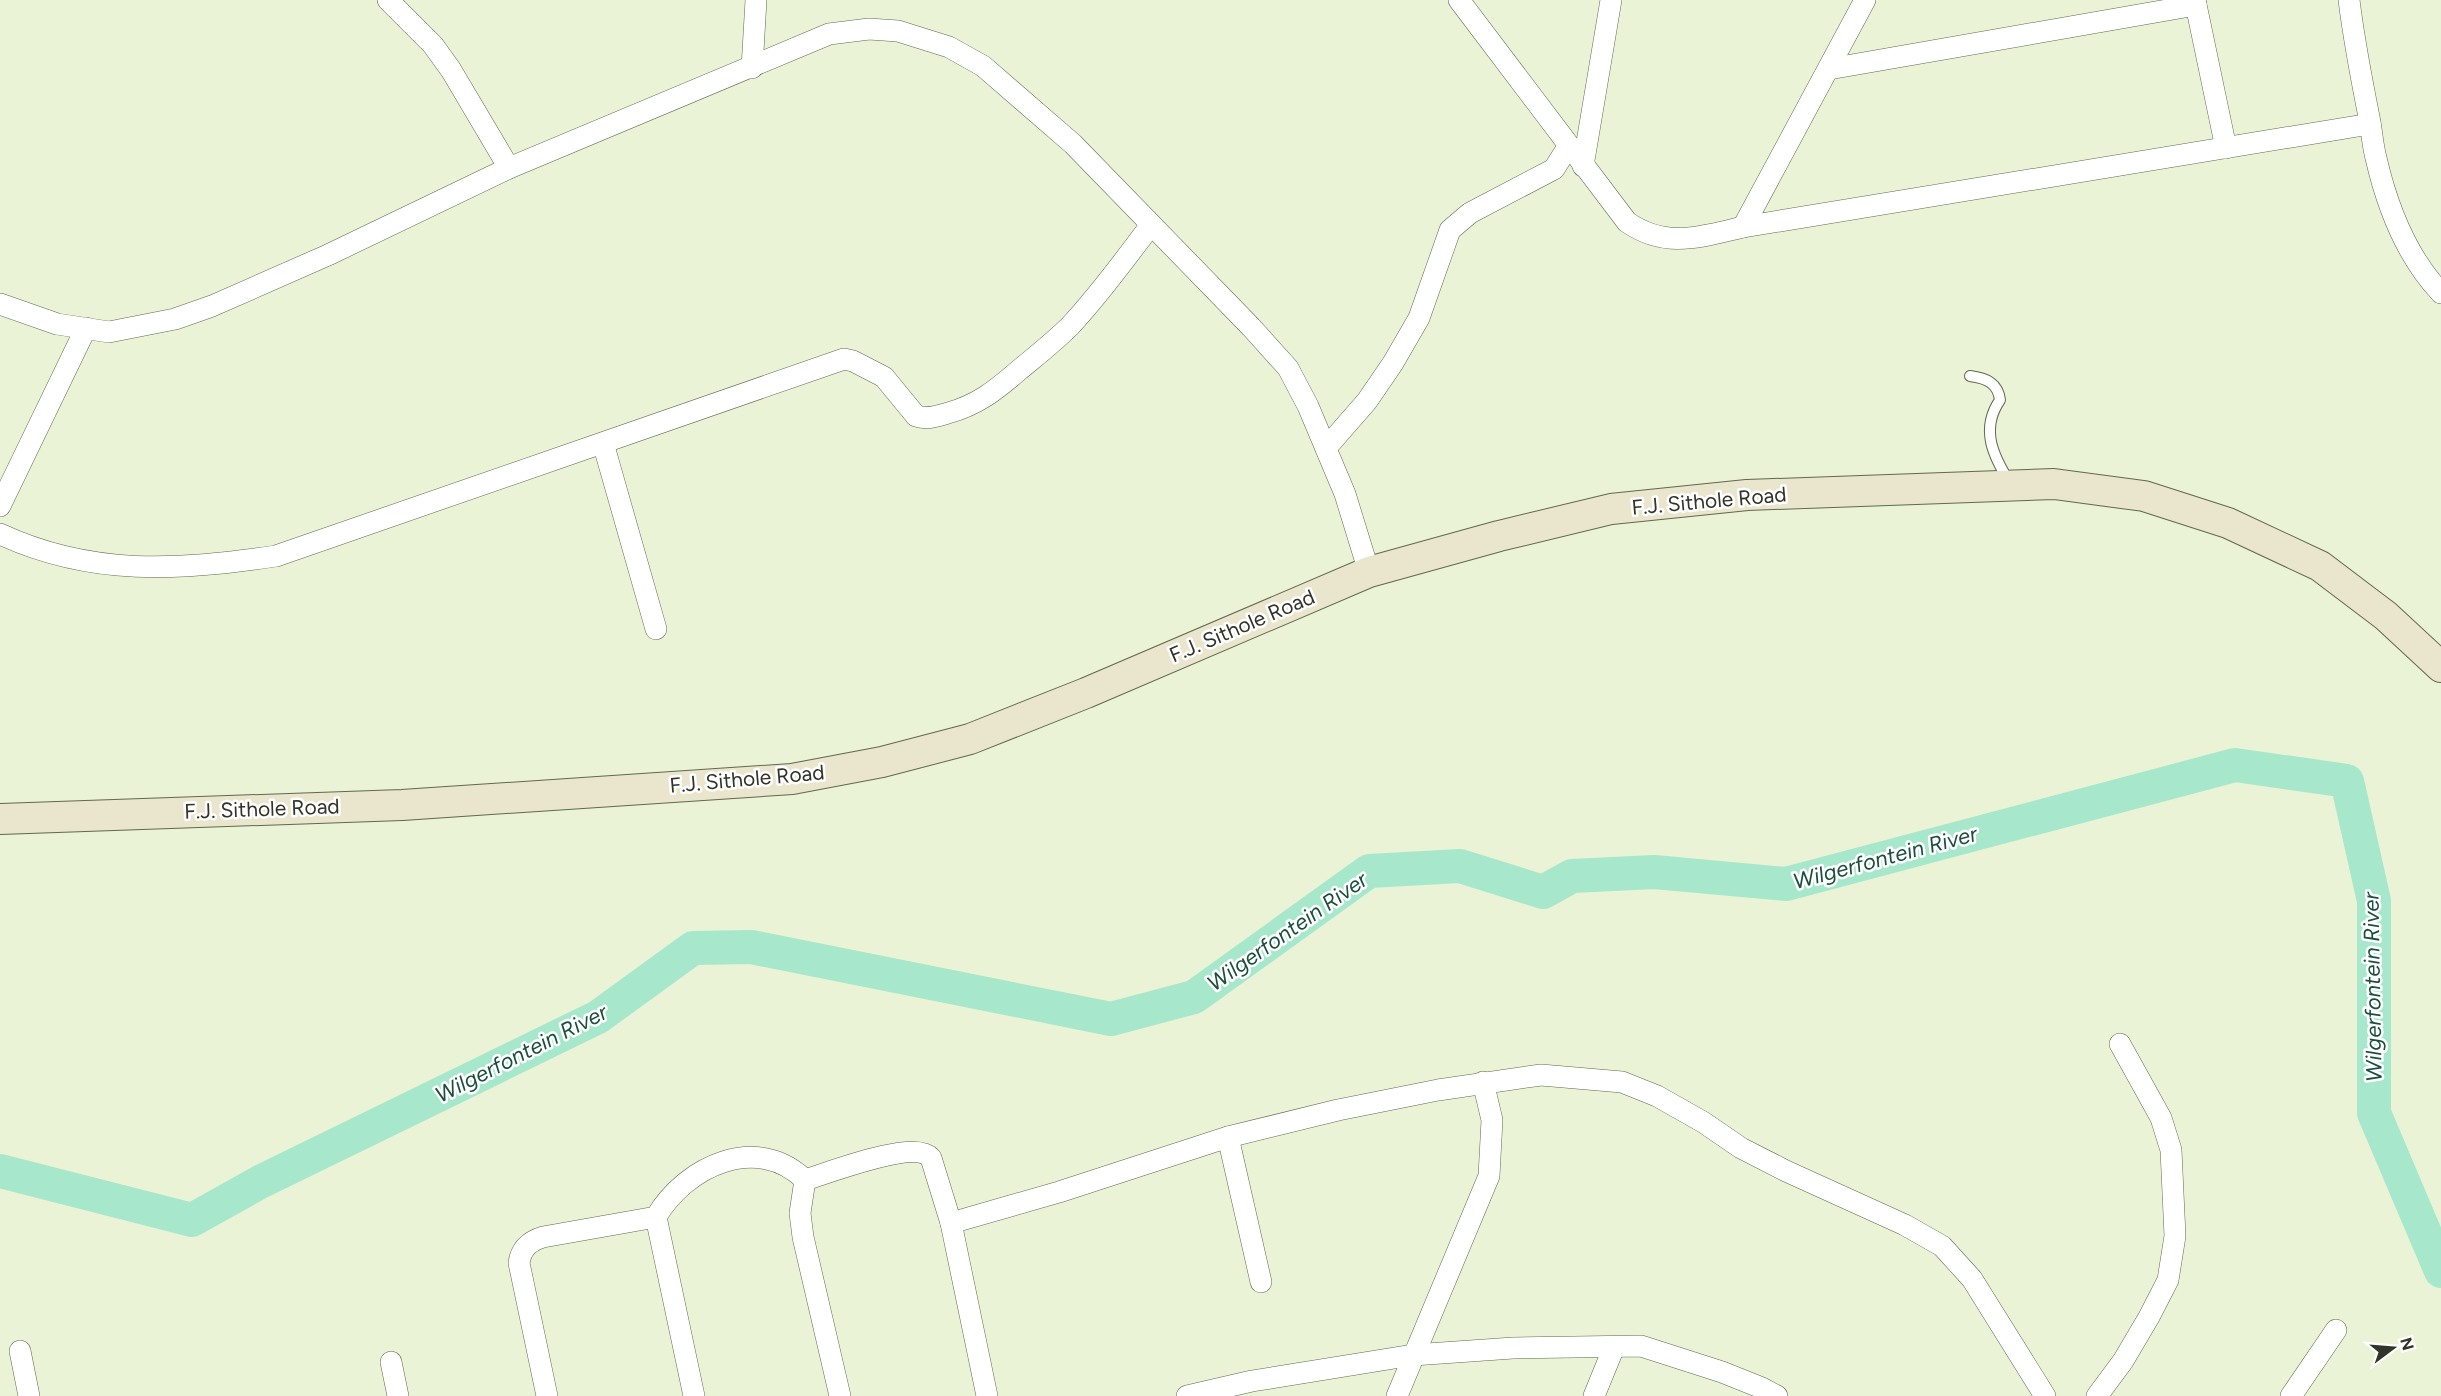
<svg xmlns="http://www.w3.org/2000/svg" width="2441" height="1396" viewBox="0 0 2441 1396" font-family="Figtree,sans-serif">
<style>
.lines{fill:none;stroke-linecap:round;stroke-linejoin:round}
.river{stroke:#a7e7cb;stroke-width:34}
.lane-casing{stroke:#61684f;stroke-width:12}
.street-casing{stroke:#61684f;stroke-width:22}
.secondary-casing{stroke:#61684f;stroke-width:32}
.lane{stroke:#fff;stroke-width:10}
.street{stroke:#fff;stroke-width:21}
.secondary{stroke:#eae5cd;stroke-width:30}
.labels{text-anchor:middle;stroke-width:5;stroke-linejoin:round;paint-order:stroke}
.street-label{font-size:21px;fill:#313429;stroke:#fff}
.water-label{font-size:22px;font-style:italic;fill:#1b4e3b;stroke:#fff}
</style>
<rect width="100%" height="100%" fill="#eaf3d5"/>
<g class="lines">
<polyline class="river" points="0,1171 192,1220 260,1182 598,1017 693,948 751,947 1111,1019 1194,997 1369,871 1460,866 1543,892 1572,876 1654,872 1786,884 2235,765 2347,781 2374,901 2374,1113 2441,1271"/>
<defs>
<path id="lane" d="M1970,376C1986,378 1998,383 2000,400C1980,429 1993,456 2010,483"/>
<g id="street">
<polyline points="388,0 433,45 451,70 509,168"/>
<path d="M1459,0L1627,222C1666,249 1700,237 1743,227"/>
<polyline points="1865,0 1743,227 2370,124"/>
<polyline points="2195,0 2226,148"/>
<path d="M2349,0C2354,41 2362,82 2370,122C2372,134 2373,147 2376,158C2387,206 2407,257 2441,293"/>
<polyline points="752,68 756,0"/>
<polyline points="1829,69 2196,5"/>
<polyline points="1583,166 1611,0"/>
<polyline points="0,304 57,324 109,332 175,319 212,306 328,255 509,168 829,34 869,29 898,31 949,47 983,66 1073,144 1251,327 1288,368 1308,406 1345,494 1369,572"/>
<polyline points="603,443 656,629"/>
<polyline points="1326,448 1367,401 1393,363 1419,318 1450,230 1470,213 1554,169 1568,147"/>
<polyline points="0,506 86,328"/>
<path d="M0,534C90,576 179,571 276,556L844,359L853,361L884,377L916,416C926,420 938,416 948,413C977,405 995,391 1018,371C1036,356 1054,342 1070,326C1100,294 1125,259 1151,225"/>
<polyline points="1228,1137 1261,1282"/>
<polyline points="805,1180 800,1213 803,1237 840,1396"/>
<polyline points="656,1217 694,1396"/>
<polyline points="951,1223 1059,1192 1228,1137 1338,1110 1438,1090 1541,1075 1622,1082 1657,1096 1703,1122 1741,1148 1786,1171 1905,1225 1942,1246 1972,1279 2045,1396"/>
<polyline points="20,1351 29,1396"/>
<polyline points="391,1362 398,1396"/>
<path d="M547,1396L519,1263C521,1248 530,1241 543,1237L656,1217C686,1166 757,1133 805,1180C828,1173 915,1139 931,1158L951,1223L987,1396"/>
<polyline points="1187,1396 1252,1381 1413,1355 1513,1348 1641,1346 1722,1372 1762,1388 1777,1396"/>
<polyline points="1397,1396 1489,1176 1492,1120 1483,1082"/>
<polyline points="1594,1396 1614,1347"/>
<polyline points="2097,1396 2123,1361 2149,1317 2168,1280 2175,1236 2171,1150 2161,1118 2120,1044"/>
<polyline points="2291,1396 2336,1330"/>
</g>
<polyline id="secondary" points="0,819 402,805 792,779 882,762 970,739 1086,693 1369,572 1499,536 1611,509 1747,495 2054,484 2144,496 2228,523 2320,566 2386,616 2441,667"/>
</defs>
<use href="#lane" class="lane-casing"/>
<use href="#street" class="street-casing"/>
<use href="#secondary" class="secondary-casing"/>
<use href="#lane" class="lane"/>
<use href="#street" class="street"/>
<use href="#secondary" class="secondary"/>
</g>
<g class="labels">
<g class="street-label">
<text transform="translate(1709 501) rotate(-5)" y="7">F.J. Sithole Road</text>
<text transform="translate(1242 626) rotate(-23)" y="7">F.J. Sithole Road</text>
<text transform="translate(747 779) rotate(-5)" y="7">F.J. Sithole Road</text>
<text transform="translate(262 809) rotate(-2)" y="7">F.J. Sithole Road</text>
</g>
<g class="water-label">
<text transform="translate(1885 857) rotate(-15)" y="8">Wilgerfontein River</text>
<text transform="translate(1287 931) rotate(-35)" y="8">Wilgerfontein River</text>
<text transform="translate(2372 987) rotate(-91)" y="8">Wilgerfontein River</text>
<text transform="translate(521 1053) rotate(-27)" y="8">Wilgerfontein River</text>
</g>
</g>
<g transform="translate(2393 1348) rotate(74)" stroke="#ffffff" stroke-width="4.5" paint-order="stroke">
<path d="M0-4.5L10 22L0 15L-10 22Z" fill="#313429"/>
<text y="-9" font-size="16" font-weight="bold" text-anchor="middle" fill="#313429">N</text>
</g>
</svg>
